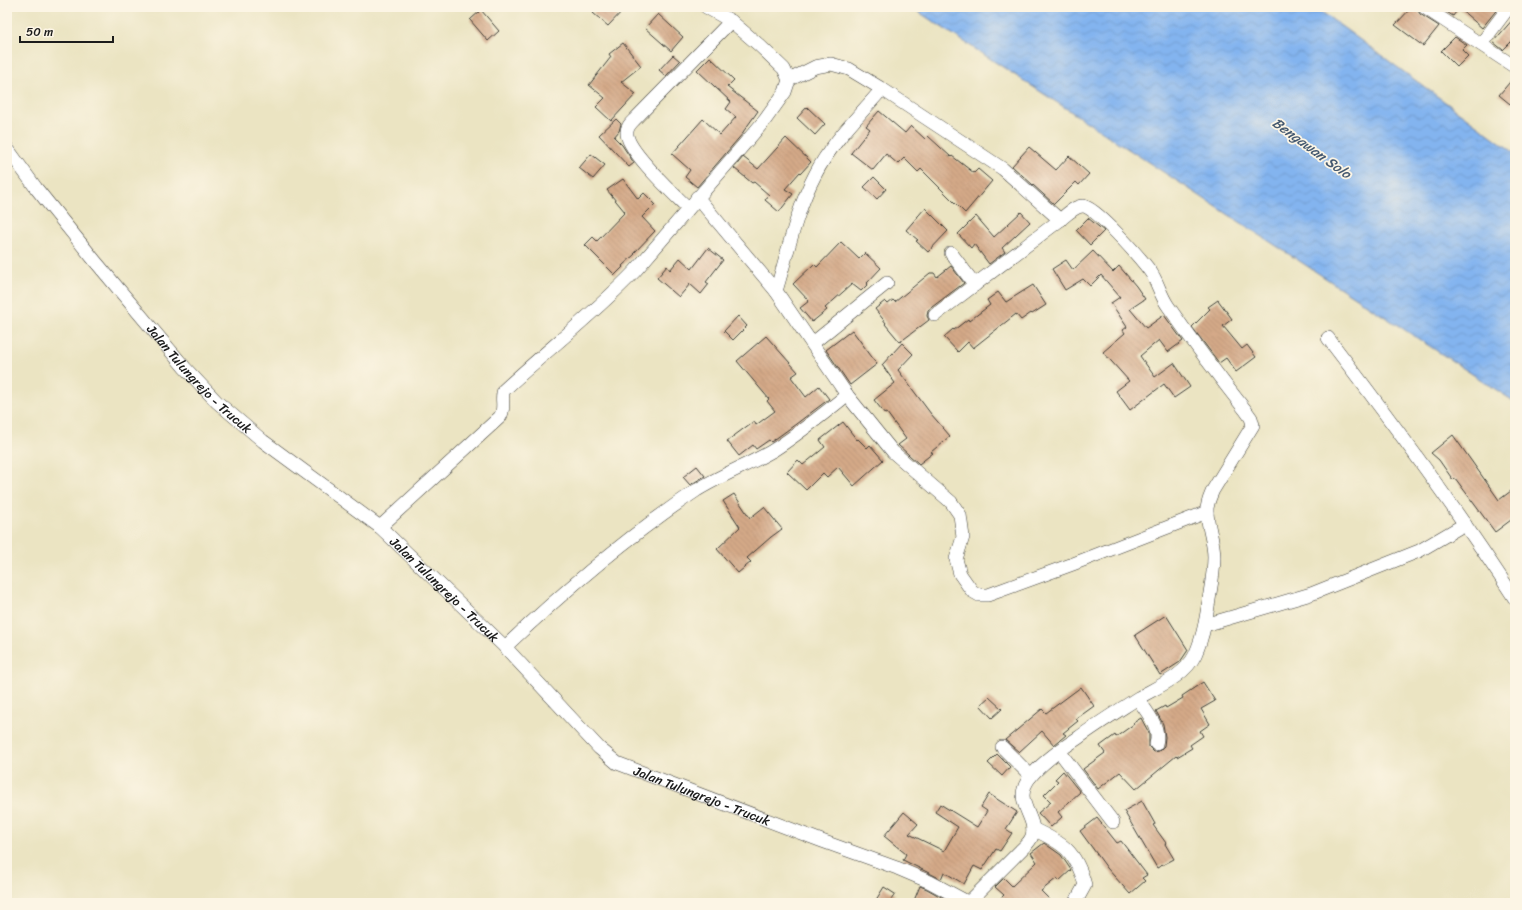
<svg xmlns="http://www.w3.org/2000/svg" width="1522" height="910" viewBox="0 0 1522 910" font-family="Sriracha,sans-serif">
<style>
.water{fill:url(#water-waves);stroke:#506886}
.building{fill:url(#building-back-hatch)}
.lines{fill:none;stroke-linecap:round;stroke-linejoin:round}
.minor-casing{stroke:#3b3a35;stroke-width:14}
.minor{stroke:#fff;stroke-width:13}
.labels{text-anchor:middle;stroke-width:3.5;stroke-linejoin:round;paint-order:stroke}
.street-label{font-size:13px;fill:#1c1c1c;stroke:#fcf5e5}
.water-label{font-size:14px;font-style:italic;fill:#455970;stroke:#fcf5e5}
</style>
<defs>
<pattern id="water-waves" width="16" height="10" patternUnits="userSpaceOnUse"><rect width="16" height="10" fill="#83b4ef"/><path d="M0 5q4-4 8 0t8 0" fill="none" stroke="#719acc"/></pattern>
<pattern id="building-back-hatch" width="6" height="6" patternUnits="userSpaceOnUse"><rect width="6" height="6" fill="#d4a988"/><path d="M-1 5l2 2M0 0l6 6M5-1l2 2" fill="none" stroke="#b59175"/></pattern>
</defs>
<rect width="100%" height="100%" fill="#fcf5e5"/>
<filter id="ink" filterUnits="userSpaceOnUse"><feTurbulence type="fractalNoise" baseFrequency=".025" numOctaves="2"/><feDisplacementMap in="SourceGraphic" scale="8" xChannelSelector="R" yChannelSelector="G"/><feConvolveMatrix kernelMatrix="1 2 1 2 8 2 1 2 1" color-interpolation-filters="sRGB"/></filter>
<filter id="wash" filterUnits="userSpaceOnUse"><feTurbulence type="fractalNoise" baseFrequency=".012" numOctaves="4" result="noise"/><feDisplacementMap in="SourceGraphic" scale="16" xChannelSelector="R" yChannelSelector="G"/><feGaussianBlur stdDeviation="0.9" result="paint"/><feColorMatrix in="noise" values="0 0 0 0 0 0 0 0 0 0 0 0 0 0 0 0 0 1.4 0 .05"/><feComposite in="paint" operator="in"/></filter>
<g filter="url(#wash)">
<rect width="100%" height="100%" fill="#ebe4c2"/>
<polygon class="water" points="911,7 1315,7 1515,153 1515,402"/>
<g id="blocks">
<g class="building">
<polygon points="599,7 626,7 608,26 593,13"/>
<polygon points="1412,7 1416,7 1420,14 1439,26 1423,46 1395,25"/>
<polygon points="1439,7 1499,7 1482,28 1459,8 1453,16"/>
<polygon points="481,10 499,31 488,41 470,20"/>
<polygon points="658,14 683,37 671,51 645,28"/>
<polygon points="1515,17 1515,38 1503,50 1493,42"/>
<polygon points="1455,37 1467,45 1462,50 1468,56 1457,67 1441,51"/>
<polygon points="623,43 641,66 621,82 636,94 611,121 596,107 605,98 589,85 611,57 609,54"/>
<polygon points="673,55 680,61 666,76 659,70"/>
<polygon points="710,57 734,80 727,87 758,111 743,132 744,132 697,187 685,177 690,170 672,154 703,119 720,135 736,117 726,109 731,102 697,70"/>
<polygon points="1515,76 1515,98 1510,104 1499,95"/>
<polygon points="807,107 825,124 815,135 797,118"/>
<polygon points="879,111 905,133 911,126 925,139 928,136 951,157 952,156 974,173 978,169 992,181 965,213 921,169 918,172 904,158 898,164 886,154 873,170 851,153 870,129 866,126"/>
<polygon points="616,119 621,124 619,131 614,137 622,145 634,163 629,167 599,135"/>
<polygon points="786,138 811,162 801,173 800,172 785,189 793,194 779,212 765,200 769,195 754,182 752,183 734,168 743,157 758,169"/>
<polygon points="1029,147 1056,170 1069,156 1089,174 1079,185 1076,182 1054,204 1012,166"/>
<polygon points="591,154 605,165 593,179 579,168"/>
<polygon points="874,177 886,189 877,199 864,187"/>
<polygon points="623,179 638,199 644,193 655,204 642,217 655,231 634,253 635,254 622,266 623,267 615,275 585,245 593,237 597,241 625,212 607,190"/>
<polygon points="925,208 948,231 928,252 916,241 918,240 906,230"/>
<polygon points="1021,212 1030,222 1002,248 1005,252 989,264 974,244 971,248 958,234 976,216 994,237"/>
<polygon points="1088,218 1104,231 1090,245 1076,230"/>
<polygon points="841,242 859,259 865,253 881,268 867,283 868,284 861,291 852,284 825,308 827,310 812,322 800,308 809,301 793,284 814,264 817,267"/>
<polygon points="708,248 723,260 706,282 709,284 701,294 690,284 679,297 657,278 667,266 670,270 680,258 692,269"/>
<polygon points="1093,251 1113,272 1119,266 1136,286 1145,299 1130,309 1146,328 1164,315 1183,341 1168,352 1159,340 1140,356 1155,377 1174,363 1190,387 1174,398 1164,384 1130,410 1116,391 1129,381 1103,352 1125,333 1123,330 1127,327 1111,303 1120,297 1101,275 1090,286 1083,279 1065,290 1052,269 1066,260 1073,270"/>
<polygon points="951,266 964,283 928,310 927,316 929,320 900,342 885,324 886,323 875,309 885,301 888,304 893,300 895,302 930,273 934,273 937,277"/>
<polygon points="1033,285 1046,305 1032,314 1031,313 1021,320 1016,314 973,348 968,342 958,352 944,337 953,329 954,330 968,319 969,321 990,305 987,300 998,292 1006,302"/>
<polygon points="1218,300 1232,319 1223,326 1242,349 1247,345 1256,357 1236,372 1226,358 1219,363 1192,327 1210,309 1208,307"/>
<polygon points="738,316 747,326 733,340 724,331"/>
<polygon points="852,330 877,364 850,385 826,350"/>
<polygon points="766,336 798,372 791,377 806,397 819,386 829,399 796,424 771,442 769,440 756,449 753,445 739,456 727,441 754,421 756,425 775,411 767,401 769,399 737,361"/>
<polygon points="902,343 913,354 898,370 931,414 950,436 931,452 933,453 919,464 898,445 906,439 887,413 885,414 874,400 895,383 882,365"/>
<polygon points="843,422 857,440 858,439 867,448 870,445 883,460 854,486 838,467 827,477 823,473 806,490 787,472 798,460 803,465 825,447 820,440"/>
<polygon points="1453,435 1499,500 1515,488 1515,517 1495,532 1455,478 1453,480 1439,460 1431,453"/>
<polygon points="697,466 705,476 690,485 683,477"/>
<polygon points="734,494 750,518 764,507 782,529 771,537 747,558 751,562 738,573 717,549 740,527 723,501"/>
<polygon points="1166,615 1188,650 1180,662 1160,675 1135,635"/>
<polygon points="1203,682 1215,701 1201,709 1210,724 1200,731 1203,736 1190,745 1192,748 1177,757 1176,756 1136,789 1120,772 1098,789 1083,769 1105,753 1100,746 1115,735 1116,737 1134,724 1133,723 1141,718 1149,733 1149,747 1154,752 1159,751 1164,746 1165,737 1163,724 1156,711 1165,706 1166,708 1183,698 1182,696"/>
<polygon points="1081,687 1094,706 1076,719 1078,721 1063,733 1066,735 1054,745 1042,731 1019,752 1005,740 1042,709 1046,713"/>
<polygon points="989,697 1002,709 992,718 980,705"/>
<polygon points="997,754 1010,767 1002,776 988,763"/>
<polygon points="1063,771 1080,792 1058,812 1062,817 1051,827 1038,813 1051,802 1044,795 1058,781 1055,779"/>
<polygon points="989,794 1017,812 1006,829 1012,833 1000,851 996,849 982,870 974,866 964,884 944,872 941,879 903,860 906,854 884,836 904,812 918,824 909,834 944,851 958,827 935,812 940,804 977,827 987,811 981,807"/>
<polygon points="1142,801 1155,824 1153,825 1166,843 1165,844 1174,859 1157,868 1124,811"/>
<polygon points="1097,818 1117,843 1121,841 1147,875 1142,878 1145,881 1130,894 1107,868 1080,831"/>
<polygon points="1044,843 1061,855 1071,870 1059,881 1057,878 1041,891 1053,903 1007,903 1001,898 1004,895 995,887 1004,878 1012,886 1037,862 1031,853"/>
<polygon points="920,886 927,889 952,903 913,903"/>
<polygon points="884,887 895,894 889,903 874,903"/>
</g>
</g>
</g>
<g filter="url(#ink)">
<use href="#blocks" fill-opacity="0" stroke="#3b3a35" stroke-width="1"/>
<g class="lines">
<defs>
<g id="minor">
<polyline points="1424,7 1515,67"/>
<polyline points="1481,44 1509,7"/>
<path d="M789,80L815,67L831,64L849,69L882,89L1003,169L1060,220C1066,215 1075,206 1083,206C1095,206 1141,259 1150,271C1158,282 1160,295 1168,306C1193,342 1219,377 1246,411L1251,418L1253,425L1213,490C1210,497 1206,505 1207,513C1208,528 1214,542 1214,557C1214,569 1212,581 1210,593C1207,614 1204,635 1195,655C1185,676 1157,687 1138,698C1118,711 1097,724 1078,738C1061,749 1044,761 1031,776C1010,801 1038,816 1032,836C1031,839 1028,843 1025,846L968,903"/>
<path id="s1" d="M7,148L36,188L95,261L185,368L217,402L263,441L380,527L505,647L599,748L617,763L822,841L897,868L930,882L969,903"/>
<polyline points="697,197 776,291 847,395 893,452 951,502 960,515 963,537 956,559 960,574 972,591 979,595 988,595 1073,564 1207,512"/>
<path d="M688,208C675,195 625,149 627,132C627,126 631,123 635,119L731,21"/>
<polyline points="951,253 975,285"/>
<path d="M776,291C788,252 796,211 815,175C831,143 859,116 882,89"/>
<polyline points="935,315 1060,220"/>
<path d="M1328,338C1393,423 1457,509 1515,599"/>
<polyline points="813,343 887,283"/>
<path d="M380,527L500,417C506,408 500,398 504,390C547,350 594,314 635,271L765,120L785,92L789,80L784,69L759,45L731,21L706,7"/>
<polyline points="1205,625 1311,594 1419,551 1465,524"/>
<path d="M505,647C565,590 628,536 697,490C721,475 748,465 772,451C799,434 823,414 847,395"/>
<path d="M1138,699C1147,713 1161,727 1156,744"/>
<polyline points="1002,747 1031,776"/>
<polyline points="1059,751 1113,822"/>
<path d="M1033,829C1063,843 1076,851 1085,885L1075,903"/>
</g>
</defs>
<use href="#minor" class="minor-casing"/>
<use href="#minor" class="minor"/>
</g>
</g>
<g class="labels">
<g class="street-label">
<text dy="5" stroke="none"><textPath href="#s1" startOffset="301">Jalan Tulungrejo - Trucuk</textPath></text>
<text dy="5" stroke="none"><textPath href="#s1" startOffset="625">Jalan Tulungrejo - Trucuk</textPath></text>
<text dy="5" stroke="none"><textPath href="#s1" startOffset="961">Jalan Tulungrejo - Trucuk</textPath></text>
</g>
<g class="water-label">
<text transform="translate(1312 148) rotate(36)" y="5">Bengawan Solo</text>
</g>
</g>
<rect width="1522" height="910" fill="none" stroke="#fcf5e5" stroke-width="24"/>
<path d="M20 36v6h93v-6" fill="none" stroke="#1c1c1c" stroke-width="2"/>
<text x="26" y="36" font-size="12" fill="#1c1c1c" stroke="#fcf5e5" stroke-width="3" paint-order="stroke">50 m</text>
</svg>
